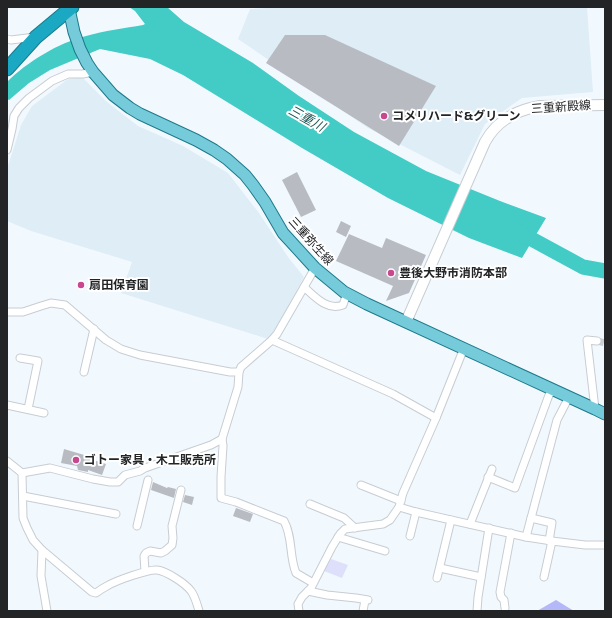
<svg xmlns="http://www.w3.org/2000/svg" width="612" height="618" viewBox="0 0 612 618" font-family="'Exo 2','Noto Sans JP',sans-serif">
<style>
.built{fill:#deedf6}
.green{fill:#dddffb}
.forest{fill:#b4b7f8}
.water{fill:#43cbc6}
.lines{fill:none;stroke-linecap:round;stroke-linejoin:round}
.river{stroke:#43cbc6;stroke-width:15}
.building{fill:#b8bcc2}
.street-tunnel{stroke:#c8ced3;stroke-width:7;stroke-dasharray:7 3.5;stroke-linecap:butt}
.street-casing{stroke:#c7cdd2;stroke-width:9}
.secondary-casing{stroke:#c7cdd2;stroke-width:12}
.primary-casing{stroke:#1d7a8b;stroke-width:13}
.highway-casing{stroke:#1d7a8b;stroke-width:15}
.street{stroke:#fff;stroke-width:7}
.secondary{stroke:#fff;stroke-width:10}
.primary{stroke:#76cbda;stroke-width:11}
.highway{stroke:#1aa8c2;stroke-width:13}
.poi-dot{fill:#c9478f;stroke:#fff;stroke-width:1.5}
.labels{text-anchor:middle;stroke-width:4;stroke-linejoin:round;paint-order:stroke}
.street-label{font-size:12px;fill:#222426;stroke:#fff}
.poi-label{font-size:12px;font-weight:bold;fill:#222426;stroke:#fff;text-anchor:start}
.water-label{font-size:13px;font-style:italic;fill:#205856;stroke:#fff}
</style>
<rect width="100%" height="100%" fill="#f2f9fe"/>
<g class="built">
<polygon points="287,7 587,7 593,92 522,98 485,124 460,175 368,128 238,39 250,9"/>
<polygon points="82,77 107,102 138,126 183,146 228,173 259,213 288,257 304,277 282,319 268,339 121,293 132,262 31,231 7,221 7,169 21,125 32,106 68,79"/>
</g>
<polygon class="green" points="331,559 348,565 342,578 324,571"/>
<polygon class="forest" points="556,600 574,611 537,611"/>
<path class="water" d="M129,7H167L184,22L253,63L299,96L354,132L426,171L500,201L546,218L522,258L469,238L388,198L302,148L183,75L150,59L100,49L50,70L29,83L9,100L7,99V82C27,62 58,43 86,36C104,31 125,28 143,25L145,24L135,11Z"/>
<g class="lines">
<polyline class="river" points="515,230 583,267 605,271"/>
</g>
<g class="building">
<polygon points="285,35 325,35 436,86 399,146 266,63"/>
<polygon points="297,172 316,210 301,217 282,180"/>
<polygon points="341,221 351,226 346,237 336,232"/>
<polygon points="349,234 382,248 386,238 426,255 409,293 386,301 393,286 336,261"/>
<polygon points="64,449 91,457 90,459 106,464 102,475 88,470 88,472 78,470 77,466 61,463"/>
<polygon points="153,482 167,488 168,487 176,489 174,498 151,490"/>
<polygon points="185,495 194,497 192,505 183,502"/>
<polygon points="236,508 253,514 250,522 233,516"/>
</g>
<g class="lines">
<polyline class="street-tunnel" points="597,341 605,343"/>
<defs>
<g id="street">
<polyline points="7,39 11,40 35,37"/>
<polyline points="7,150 12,129 14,116 19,108 29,98 52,81 68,74 83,74 93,72"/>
<path d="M304,287C315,297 327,311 343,305L347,293"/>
<polyline points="7,312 23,312 41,306 51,303 65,305 106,340 121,349 140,355 230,372 239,372"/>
<polyline points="272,340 393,394 436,418"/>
<polyline points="20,358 38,361 28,409"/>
<polyline points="84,372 94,329"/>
<polyline points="7,405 44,413"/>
<polyline points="595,409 587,340 597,341"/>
<path d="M222,439L223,446L221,477V498L236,502L284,521C293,537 289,556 296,573L313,583"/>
<polyline points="7,461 22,473 23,518 27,528 33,540 42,550 41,576 47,611"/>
<polyline points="22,473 50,468 93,479 110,482 118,482 125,475 140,471 145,468 211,445 222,439 238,387 239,372 241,367 272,340 277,334 315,268"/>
<polyline points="488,477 515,488 549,395 553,390"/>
<polyline points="361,485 401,501"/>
<polyline points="23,496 116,514"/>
<polyline points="310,504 344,518 355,528"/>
<polyline points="399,507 416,512 526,537 552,541 544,577"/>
<polyline points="531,518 552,523 549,541"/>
<polyline points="470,524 492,469"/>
<polyline points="137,526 148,480"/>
<polyline points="410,536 416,512"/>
<polyline points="338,537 385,551"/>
<polyline points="526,537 557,420 569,397"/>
<polyline points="552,541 585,545 605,545"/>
<path d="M42,550L92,592L96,593C100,590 103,588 107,586C115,581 148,569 157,570C166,571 185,583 191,591C195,596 197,604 199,611"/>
<polyline points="440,568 481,577"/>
<polyline points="145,571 144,556 146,553 150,551 161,553 165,551 172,545 173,538 172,526 181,490"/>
<polyline points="437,578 451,520"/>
<polyline points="308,591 327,595 356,598 368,600"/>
<polyline points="505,608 504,600 501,597 500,592 511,533"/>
<polyline points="299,611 298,604 302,597 311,588 332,547 340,534 345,529 383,524 390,520 399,507 403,493 436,418 464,348"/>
<polyline points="363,611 365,600"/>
<polyline points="477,611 478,597 489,528"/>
</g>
<path id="secondary" d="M406,322L485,142C497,120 516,110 540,106L605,105"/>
<polyline id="primary" points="69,9 74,32 80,49 87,63 93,72 113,95 130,108 140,114 196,140 214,150 227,159 245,175 253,185 265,202 283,233 315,268 344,292 367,304 595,409 605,414"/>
<polyline id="highway" points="7,69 36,37 72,7"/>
</defs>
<use href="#street" class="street-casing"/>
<use href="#secondary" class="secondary-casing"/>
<use href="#primary" class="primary-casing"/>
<use href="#highway" class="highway-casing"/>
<use href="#street" class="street"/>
<use href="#secondary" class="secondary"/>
<use href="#primary" class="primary"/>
<use href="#highway" class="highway"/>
</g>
<g class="poi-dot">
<circle cx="384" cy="116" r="4"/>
<circle cx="391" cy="273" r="4"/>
<circle cx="81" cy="285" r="4"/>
<circle cx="76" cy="460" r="4"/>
</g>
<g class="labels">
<g class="street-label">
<text transform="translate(561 107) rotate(-4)" y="4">三重新殿線</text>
<text transform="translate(311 241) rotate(48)" y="4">三重弥生線</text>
</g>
<g class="poi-label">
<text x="392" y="120">コメリハード&amp;グリーン</text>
<text x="399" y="277">豊後大野市消防本部</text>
<text x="89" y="289">扇田保育園</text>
<text x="84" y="464">ゴトー家具・木工販売所</text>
</g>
<g class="water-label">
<text transform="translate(307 118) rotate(29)" y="5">三重川</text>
</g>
</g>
<rect width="612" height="618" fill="none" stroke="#222426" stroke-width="16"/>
</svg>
